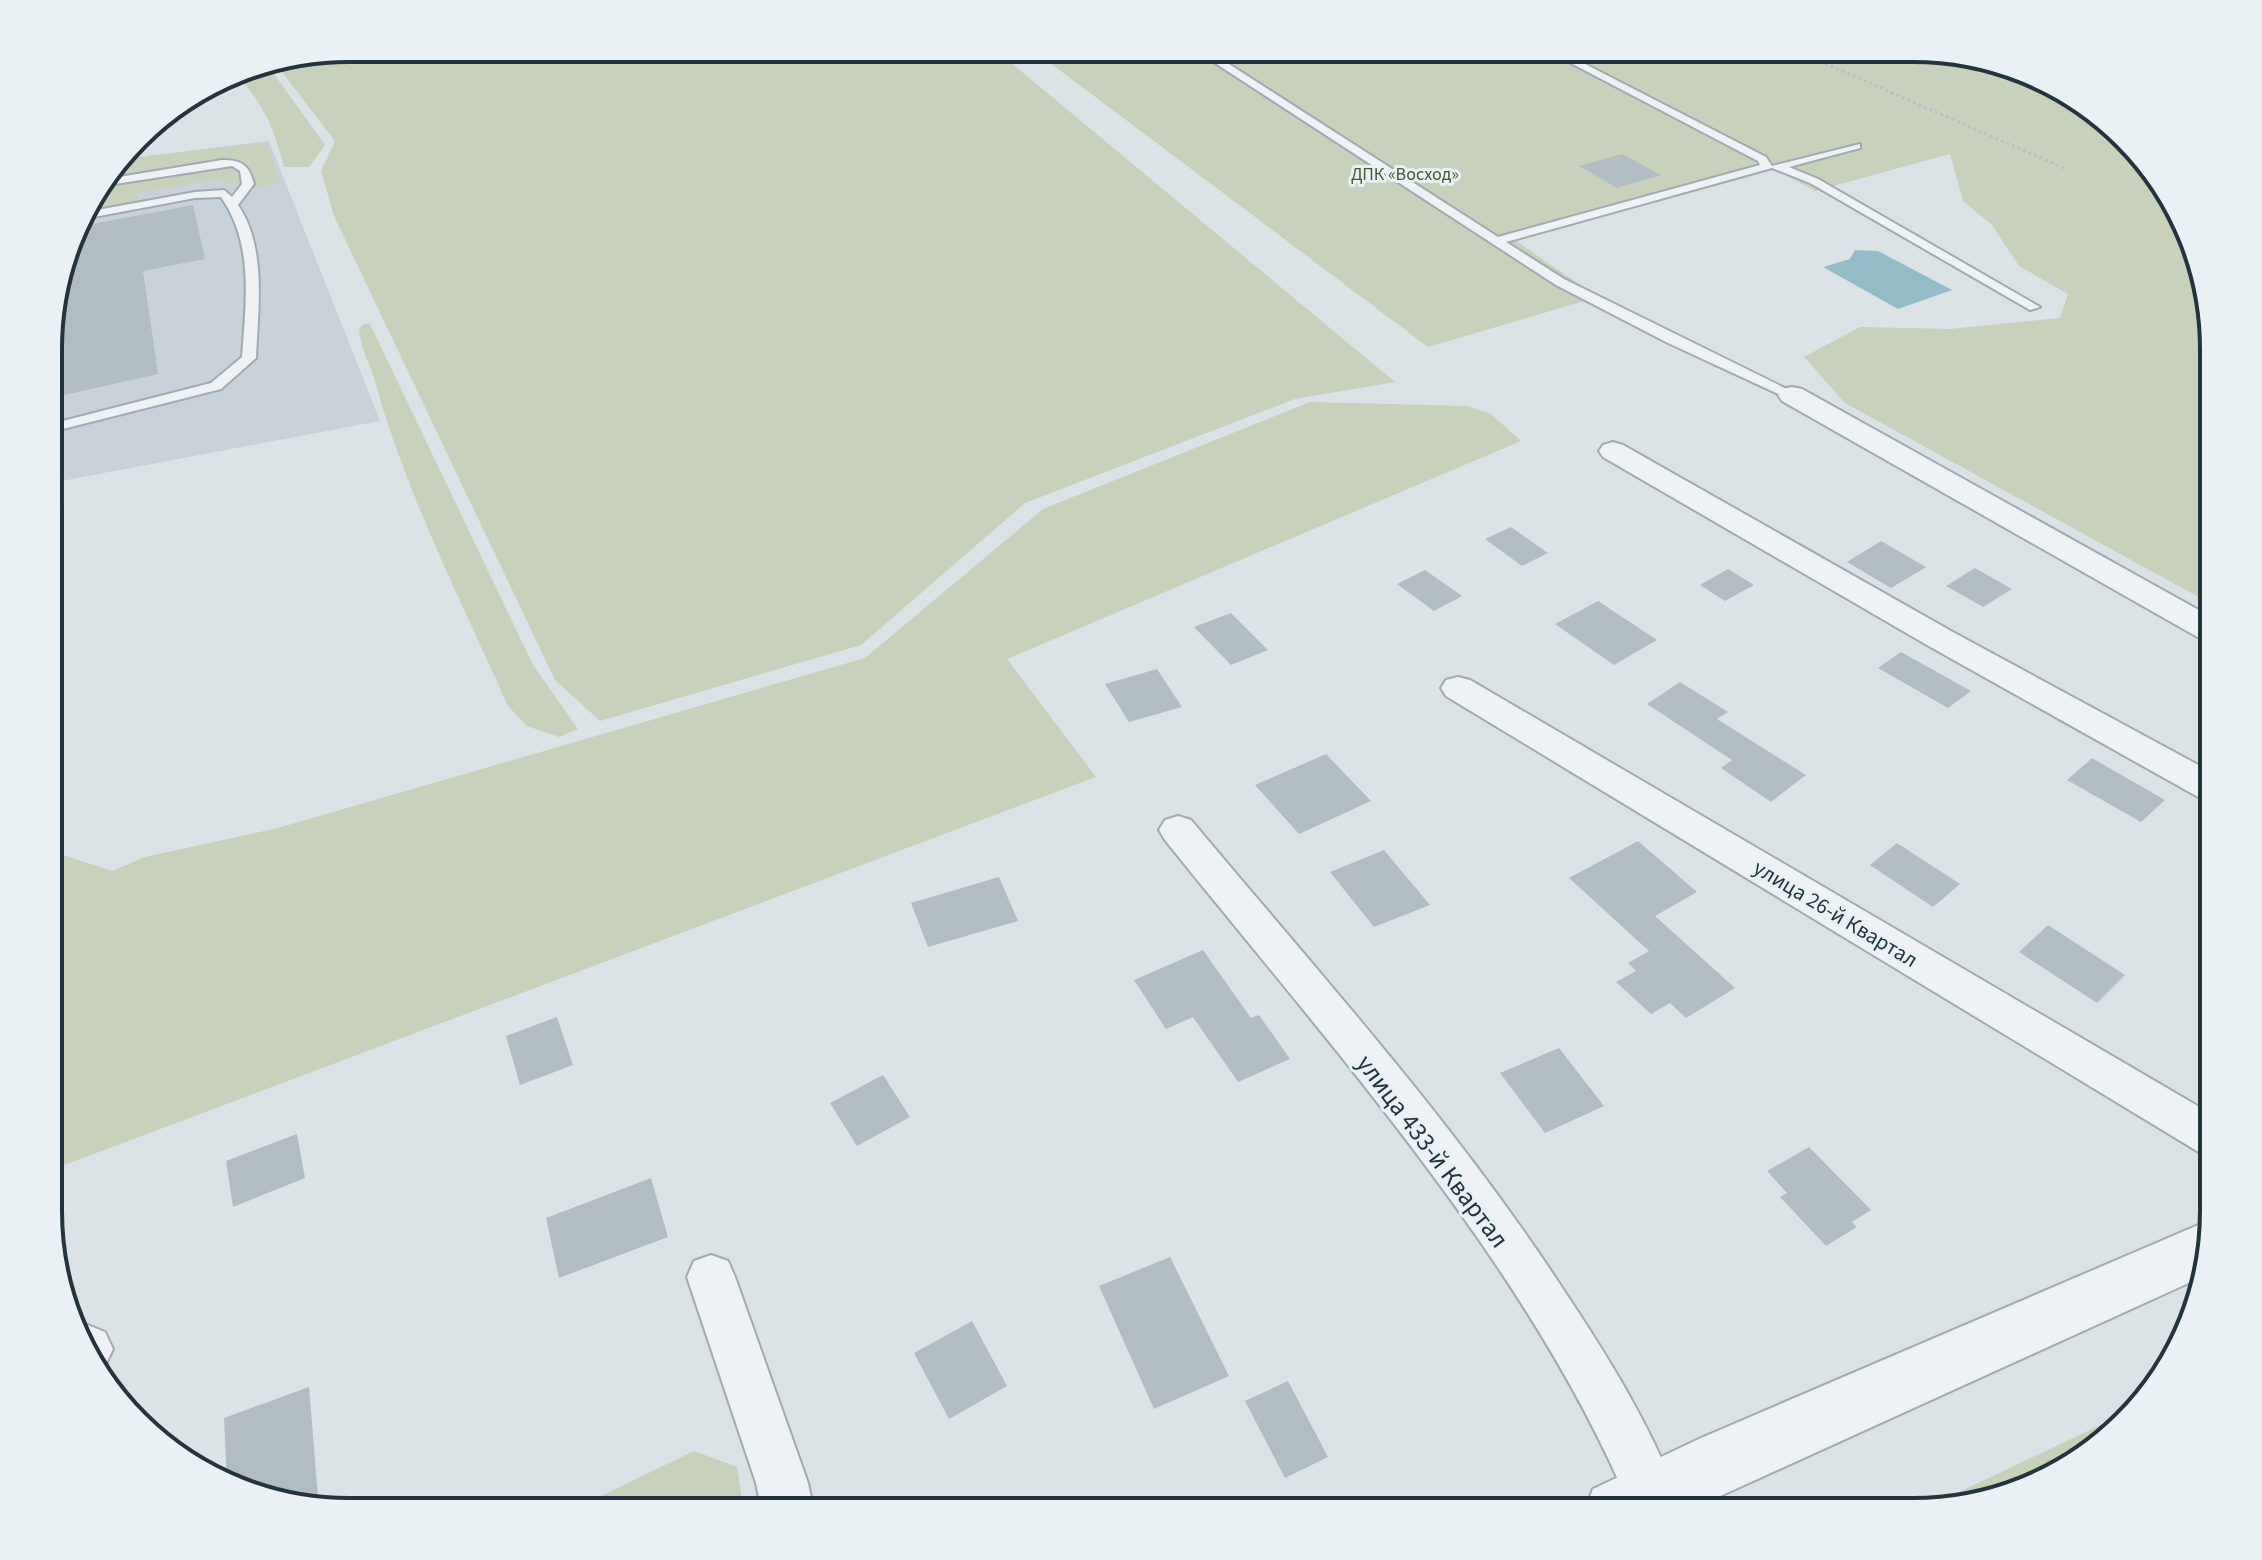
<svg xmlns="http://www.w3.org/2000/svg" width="2262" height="1560" viewBox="0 0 2262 1560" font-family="'Source Sans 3',sans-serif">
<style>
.built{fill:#c9d2d9}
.green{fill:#c7d1bb}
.water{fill:#93bcc9}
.building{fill:#b2bdc3}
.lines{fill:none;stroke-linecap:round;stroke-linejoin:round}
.service-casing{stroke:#a0abb1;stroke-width:4}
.minor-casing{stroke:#a0abb1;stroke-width:4}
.tertiary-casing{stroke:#a0abb1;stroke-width:4}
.path{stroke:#b9c1c5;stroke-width:3;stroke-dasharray:3 3;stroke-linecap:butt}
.service{fill:#eef2f5;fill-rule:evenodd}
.minor{fill:#eef2f5;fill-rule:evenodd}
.tertiary{fill:#eef2f5;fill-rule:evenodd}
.labels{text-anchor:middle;stroke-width:6;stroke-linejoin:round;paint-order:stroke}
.far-park-label{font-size:18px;fill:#435a31;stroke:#eaf1f4}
.street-label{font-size:22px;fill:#24343d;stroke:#eaf1f4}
.near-street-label{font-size:26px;fill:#24343d;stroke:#eaf1f4}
.rim{fill:none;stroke:#24343d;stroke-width:4}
</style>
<rect width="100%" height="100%" fill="#dbe3e7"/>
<polygon class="built" points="269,141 380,421 51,483 51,310 79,216 123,159"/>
<g class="green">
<polygon points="349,48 993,48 1395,382 1295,399 1025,503 861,645 600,721 555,680 334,216 321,171 335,141 275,63"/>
<polygon points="1030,48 1932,49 2010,64 2096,110 2183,216 2213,330 2213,605 1845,403 1804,357 1860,327 1950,329 2060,318 2068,294 2019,266 1992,225 1963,201 1950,154 1815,191 1775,169 1513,239 1598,297 1428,347"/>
<path d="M256,67L274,74L325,145L309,167H284C273,124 263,104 234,71Z"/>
<polygon points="267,142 280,182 257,187 248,163 234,161 106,181 123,159"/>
<polygon points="215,166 235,168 241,182 226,185 223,178 137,193 138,202 82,212 101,187"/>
<path d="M363,324H370L533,665L578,729L559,737L527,726L508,706C461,600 406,494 375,381C370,364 360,347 359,329Z"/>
<polygon points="1310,402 1467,406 1491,414 1521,441 1007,659 1096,777 51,1170 51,851 112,871 145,857 278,828 865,658 1043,509"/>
<polygon points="2134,1409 2046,1481 1919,1511"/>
<polygon points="694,1451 737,1467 744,1512 570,1511"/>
</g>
<polygon class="water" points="1855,250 1878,251 1952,290 1898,309 1823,267 1850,259"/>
<g class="building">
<polygon points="1622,154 1661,175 1617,188 1579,166"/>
<polygon points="193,205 205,259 143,271 158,374 51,398 51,310 76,227"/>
<polygon points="1511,527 1548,553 1522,566 1485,539"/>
<polygon points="1881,541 1926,567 1891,588 1847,562"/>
<polygon points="1975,568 2012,589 1983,607 1946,586"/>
<polygon points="1728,569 1754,585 1725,601 1700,585"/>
<polygon points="1425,570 1462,596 1434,611 1397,584"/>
<polygon points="1598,601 1657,640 1614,665 1555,624"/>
<polygon points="1231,613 1268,650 1231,665 1194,627"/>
<polygon points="1901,652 1971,691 1948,708 1878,668"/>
<polygon points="1157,669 1182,707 1129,722 1105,684"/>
<polygon points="1680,682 1728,712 1717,719 1806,775 1771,802 1721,768 1732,760 1647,704"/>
<polygon points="1326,754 1371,801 1299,834 1255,785"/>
<polygon points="2092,758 2165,800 2141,822 2067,780"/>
<polygon points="1638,841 1697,892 1655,916 1735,988 1686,1018 1670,1003 1651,1014 1616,982 1636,971 1628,963 1649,951 1569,878"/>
<polygon points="1897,843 1960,884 1933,907 1870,865"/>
<polygon points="1384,850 1430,905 1374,927 1330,872"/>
<polygon points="999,877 1018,921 928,947 911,903"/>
<polygon points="2048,925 2125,975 2097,1003 2019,952"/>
<polygon points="1203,950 1251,1018 1259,1015 1290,1059 1238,1082 1193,1017 1166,1029 1134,980"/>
<polygon points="557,1017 573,1065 520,1085 506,1036"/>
<polygon points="1559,1048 1604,1106 1545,1133 1500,1073"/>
<polygon points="883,1075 910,1117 857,1146 830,1103"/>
<polygon points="297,1134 305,1178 233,1207 226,1161"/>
<polygon points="1809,1147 1871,1210 1852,1222 1857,1227 1826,1246 1780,1197 1787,1193 1767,1171"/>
<polygon points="651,1178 668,1237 559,1278 546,1218"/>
<polygon points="1170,1257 1229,1376 1154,1409 1099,1286"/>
<polygon points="972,1321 1007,1386 949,1419 914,1353"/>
<polygon points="1288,1381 1328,1457 1285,1478 1245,1401"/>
<polygon points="309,1387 318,1497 297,1505 252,1496 227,1482 224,1418"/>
</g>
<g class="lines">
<defs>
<g id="service">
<polygon points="1192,48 1204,48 1498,237 1760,165 1758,161 1542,48 1554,48 1766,157 1772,166 1860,144 1860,148 1789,167 1818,179 2040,307 2030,310 1810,183 1772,168 1506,242 1564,279 1799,395 1797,398 1787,398 1668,343 1556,285"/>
<path d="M222,160C242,160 249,165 254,184L238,205C267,247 258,309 256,358L221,389L51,432V424L211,383L242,357C246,302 254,244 221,197L195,198L78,220L81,213L195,192L224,190L232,197L242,184L240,171L232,166L102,186L107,179Z"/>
</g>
<g id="minor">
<polygon points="1792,387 1802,389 2213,618 2213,642 2201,639 1782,401 1778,395 1782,389"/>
<polygon points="1613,442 1623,445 1951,631 2213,773 2213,802 2200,798 1927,645 1603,457 1599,451 1603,445"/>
<polygon points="1458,677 1470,680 2213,1115 2213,1156 2197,1151 1446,696 1441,688 1446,680"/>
<path d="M1178,816L1191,820C1319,973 1454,1122 1563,1289C1607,1355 1648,1421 1677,1495L1670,1512H1632C1531,1267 1329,1045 1165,840L1159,830L1165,820Z"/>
<polygon points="711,1255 728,1261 735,1277 808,1483 814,1512 762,1512 756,1483 687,1277 694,1261"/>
<polygon points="88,1325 105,1332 113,1349 105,1366 96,1370 88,1361 78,1330"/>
</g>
<polygon id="tertiary" points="2210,1220 2213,1221 2204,1276 1685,1512 1584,1512 1593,1489 1701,1438"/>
</defs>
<use href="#service" class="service-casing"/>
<use href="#minor" class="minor-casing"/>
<use href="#tertiary" class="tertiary-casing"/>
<polyline class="path" points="1792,49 2066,169"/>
<use href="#service" class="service"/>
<use href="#minor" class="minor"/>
<use href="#tertiary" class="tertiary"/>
</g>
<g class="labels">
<g class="far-park-label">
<text x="1405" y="180">ДПК «Восход»</text>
</g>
<g class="street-label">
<text transform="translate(1836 913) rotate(31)" y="8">улица 26-й Квартал</text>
</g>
<g class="near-street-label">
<text transform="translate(1433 1151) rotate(53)" y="9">улица 433-й Квартал</text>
</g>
</g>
<path d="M0 0H2262V1560H0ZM349 62H1913A287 287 0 0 1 2200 349V1211A287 287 0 0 1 1913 1498H349A287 287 0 0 1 62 1211V349A287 287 0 0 1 349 62Z" fill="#eaf1f4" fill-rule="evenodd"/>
<path class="rim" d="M349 62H1913A287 287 0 0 1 2200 349V1211A287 287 0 0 1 1913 1498H349A287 287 0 0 1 62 1211V349A287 287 0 0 1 349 62Z"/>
</svg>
